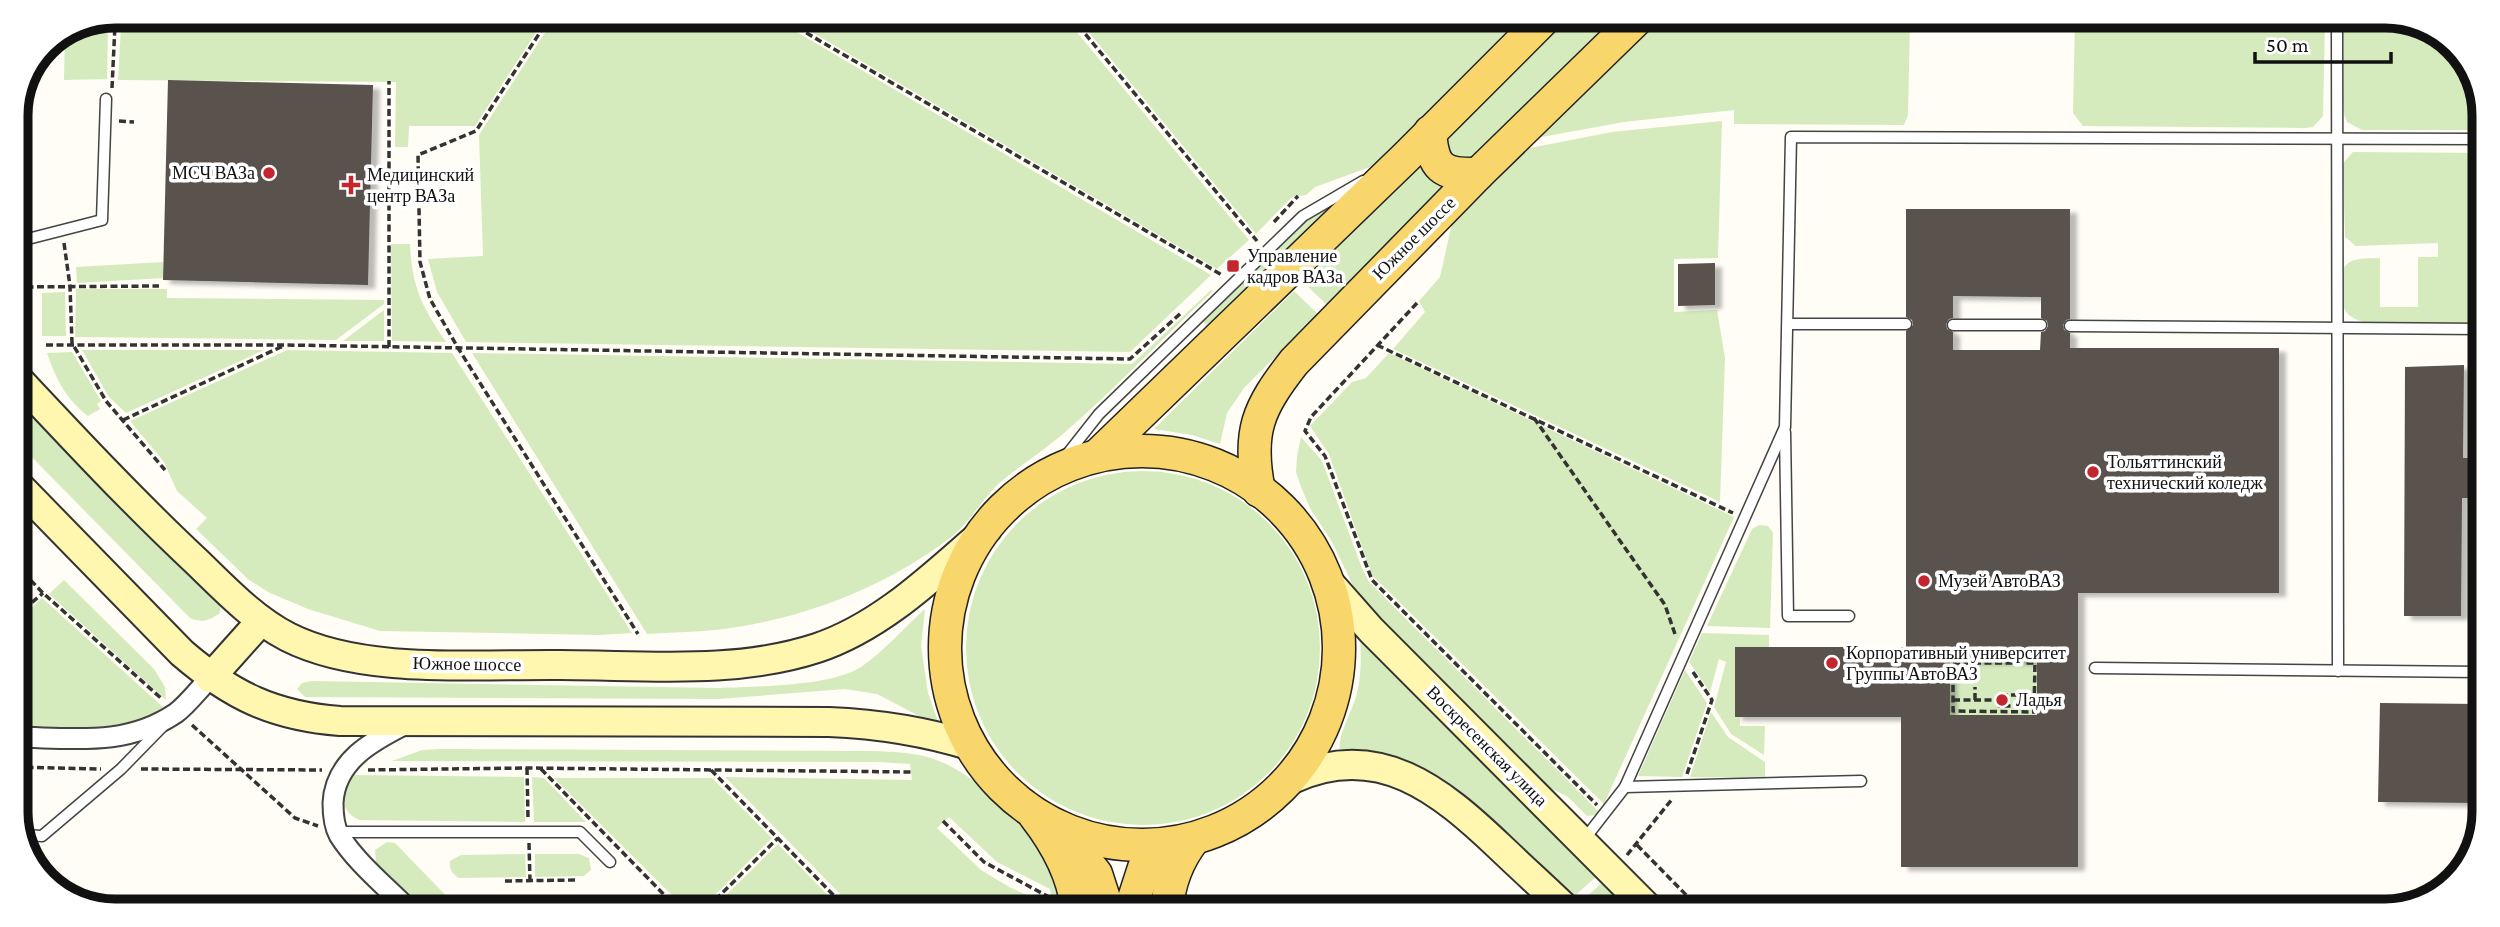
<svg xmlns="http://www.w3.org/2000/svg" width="2500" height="927" viewBox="0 0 2500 927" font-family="'Crimson Pro',serif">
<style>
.industrial{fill:#eee6ef}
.green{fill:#d5ebbd}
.building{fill:#5a524d;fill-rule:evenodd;filter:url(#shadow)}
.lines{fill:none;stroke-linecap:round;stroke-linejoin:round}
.service-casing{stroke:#444;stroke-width:13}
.minor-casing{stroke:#444;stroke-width:23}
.secondary-casing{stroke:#333;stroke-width:32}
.primary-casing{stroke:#222;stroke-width:35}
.path{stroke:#333;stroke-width:3.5;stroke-dasharray:7 3.5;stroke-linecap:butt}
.service{stroke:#fff;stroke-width:10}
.minor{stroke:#fff;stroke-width:19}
.secondary{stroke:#fff6b0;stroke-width:28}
.primary{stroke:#f9d66b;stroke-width:32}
.poi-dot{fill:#c4262e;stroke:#fff;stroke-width:2.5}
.labels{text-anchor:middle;stroke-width:7;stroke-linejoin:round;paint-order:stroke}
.poi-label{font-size:18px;fill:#111;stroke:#fff;text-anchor:start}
.street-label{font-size:18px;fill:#111;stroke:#fff}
.rim{fill:none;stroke:#111;stroke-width:9}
</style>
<defs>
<filter id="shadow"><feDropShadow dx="7" dy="4" stdDeviation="2" flood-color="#0004"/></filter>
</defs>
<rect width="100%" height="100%" fill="#fffdf5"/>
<polygon class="industrial" points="67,895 337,904 340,906 83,906"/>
<g class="green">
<polygon points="115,16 119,16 108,26 107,79 64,80 65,37"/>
<polygon points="132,16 546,17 475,126 409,126 408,147 395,147 396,82 118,80 121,27"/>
<polygon points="555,17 771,17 1211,275 1130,352 466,342 437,292 428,259 483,256 479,135"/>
<polygon points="786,17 1065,18 1249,240 1217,269"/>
<polygon points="1077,18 1528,19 1384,162 1315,187 1306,195 1292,197 1256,234"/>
<polygon points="1568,19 1616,19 1467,166 1455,168 1444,143"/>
<polygon points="1655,19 1910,20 1908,115 1904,125 1734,124 1734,110 1624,122 1536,138"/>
<polygon points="2075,20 2325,21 2323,116 2313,127 2305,128 2083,126 2073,113"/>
<polygon points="2342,21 2417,21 2464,55 2484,108 2484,130 2362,130 2347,122 2341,106"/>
<polygon points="1722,121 1718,258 1674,259 1674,312 1717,310 1725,358 1720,502 1393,349 1425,312 1419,301 1440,277 1452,223 1525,149 1612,132"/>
<path d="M2353,152L2484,153L2482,324L2364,322C2335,315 2343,296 2343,270C2349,256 2366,259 2380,258V307H2418V257H2438V243L2356,246L2345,237L2343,168L2344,162Z"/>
<polygon points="1428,157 1451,183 1327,305 1303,282"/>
<polygon points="1336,202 1281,256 1274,249 1306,218"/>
<path d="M391,244H410C412,288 422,306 446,342L392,341Z"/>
<polygon points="1263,259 1271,267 1209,327 1201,320"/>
<polygon points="163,262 164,278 77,283 76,267"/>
<polygon points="76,289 167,289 167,298 384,300 384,304 336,340 75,337"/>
<path d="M1211,290L1213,291C1163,338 1115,389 1063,434C1044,450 1023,464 1004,479C983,496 972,521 950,538C888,585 813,615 737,627C707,632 677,632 647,634L472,353L1132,364Z"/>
<polygon points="1294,291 1318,314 1244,388 1227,413 1220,444 1192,435 1154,429"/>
<polygon points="65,292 66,336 42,336 42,293"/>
<polygon points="384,310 384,341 343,341"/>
<polygon points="82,350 264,350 126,413 109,397"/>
<polygon points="287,350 452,353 632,633 599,635 380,631 308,609 270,593 249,580 196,529 207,518 177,491 164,462 130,421"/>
<path d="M72,352L101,401L97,404L100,409L88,416C66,399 56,379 47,353Z"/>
<polygon points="1389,353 1734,517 1604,804 1372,575 1329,454 1310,426 1352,382 1366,378"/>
<path d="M16,390L221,601L220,613C209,621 202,623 190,618L16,441Z"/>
<polygon points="1301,437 1322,461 1362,568 1369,582 1599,812 1596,815 1587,816 1568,797 1534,780 1363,606 1332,542 1310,508 1301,487 1296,472 1297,456"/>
<circle cx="1143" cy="648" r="177"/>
<polygon points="1759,525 1768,526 1773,533 1770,628 1707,626 1752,529"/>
<polygon points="64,580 154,669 165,687 166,700 49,594"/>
<path d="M42,598L163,707C128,738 60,728 16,727V623Z"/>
<path d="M925,609L921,646L928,693L940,727L877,694L845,689L718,699L305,697L297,689L302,683L311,681L719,688C758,686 829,687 861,667C883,652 905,627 925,609Z"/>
<polygon points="1702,633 1769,635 1769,657 1741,658 1740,726 1765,726 1764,755 1731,734 1714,707 1726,662 1719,659 1710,692 1689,662"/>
<path d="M1360,634L1598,875L1570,900L1406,763L1375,752L1340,750C1337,737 1352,711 1356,697C1362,675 1361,656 1360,634Z"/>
<polygon points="1950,660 2037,661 2037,715 1950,715"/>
<polygon points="1685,670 1707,703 1682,777 1638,776"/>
<polygon points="1711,712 1728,737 1765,762 1765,778 1690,777"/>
<path d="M438,749L871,751C894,752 918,752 939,761C993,783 1053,851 1063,908H1053L1050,889L997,862L949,817L937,828L981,870L1011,888L1046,903V908H854L725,777L912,780L910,764L878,762L392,761L422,750Z"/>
<path d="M354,775L524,777L525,822L359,820C339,811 338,789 354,775Z"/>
<polygon points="532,777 544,778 586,822 534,822"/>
<polygon points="554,778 712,778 772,838 703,907 684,907"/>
<polygon points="387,842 395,843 457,907 417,907 376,864 375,850"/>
<polygon points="778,844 840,908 714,907"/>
<path d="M525,854L526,877L459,878C452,874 449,869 450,861L461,855Z"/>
<polygon points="535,854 579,854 589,858 591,870 584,876 535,877"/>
<polygon points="1604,881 1632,909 1578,909 1575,907"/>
</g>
<g class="building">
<polygon points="168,80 373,85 368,285 163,280"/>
<path d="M1906,209H2070V319L2066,320L2063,325L2064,330L2070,333V348H2279V593H2078V867H1901V717H1735V647H1906V331L1913,325L1912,320L1906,317ZM1953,296L2041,297V318L2047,321L2048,326L2045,331L2041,332L2040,350H1953V332L1947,329L1946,324L1949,319L1953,318ZM1950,660L2037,661V715H1950Z"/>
<polygon points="1715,263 1715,305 1678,306 1678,264"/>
<polygon points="2464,365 2463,458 2482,458 2481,498 2462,498 2461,616 2404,616 2405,367"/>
<polygon points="2380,703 2480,704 2479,803 2378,802"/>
</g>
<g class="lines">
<defs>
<g id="service">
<polyline points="2337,21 2338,671"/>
<polyline points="16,242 102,220 106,99"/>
<polyline points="1788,324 1906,324"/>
<polyline points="1953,325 2041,325"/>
<polyline points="2070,326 2482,329"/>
<polyline points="1785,432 1788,616 1849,616"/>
<polyline points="1054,471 1099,414 1303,216 1363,181"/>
<polyline points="2095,668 2480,672"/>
<polyline points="1625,787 1861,781"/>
<polyline points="337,832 580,832 610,862"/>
<polyline points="22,835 42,836 121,769 162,727"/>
<polyline points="1583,841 1625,787 1785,427 1791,137 2484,139"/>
</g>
<g id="minor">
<path d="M406,724C372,741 335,761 333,803C333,813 334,826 339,835C356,862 383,884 406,907"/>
<path d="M16,737C73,738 126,747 176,713C188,704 199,689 210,678"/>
</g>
<g id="secondary">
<path d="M16,377C75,440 134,503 197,562C225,589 253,619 288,637C363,675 477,664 560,665C645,665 735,675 817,648C883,626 936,573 987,529"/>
<path d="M16,483L182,653C232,696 274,716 340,721L829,722C879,724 924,731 972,746"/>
<polyline points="1326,579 1371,630 1650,910"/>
<polyline points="210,678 261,621"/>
<path d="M1292,779C1378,739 1440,790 1500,847C1522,868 1544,888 1566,909"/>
</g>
<g id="primary">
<path d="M1430,132C1433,168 1441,175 1478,174"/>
<circle cx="1142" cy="648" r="197"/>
<polyline points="1100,453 1406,157 1544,19"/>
<path d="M1259,491C1247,432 1258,408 1294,362L1478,174L1637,19"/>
<path d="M1035,816C1056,843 1073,874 1077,908"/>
<polyline points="1061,830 1096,874 1107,908"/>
<polyline points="1131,908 1144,868 1158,846"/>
<path d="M1167,908C1169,883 1177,861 1193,840"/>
</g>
</defs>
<use href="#service" class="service-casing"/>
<use href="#minor" class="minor-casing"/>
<use href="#secondary" class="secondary-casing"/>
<use href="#primary" class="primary-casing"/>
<g class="path">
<polyline points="550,17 476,131 418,155 420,262 430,299 458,348 638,634"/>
<polyline points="779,17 1222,275"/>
<polyline points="1072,18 1257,241"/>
<polyline points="112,88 115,25 125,16"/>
<polyline points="119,121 134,122"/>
<polyline points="1274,222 1298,196"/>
<polyline points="64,243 70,286 72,343 106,401 165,470"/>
<polyline points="16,287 159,286"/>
<polyline points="1417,303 1311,417 1305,431 1325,456 1372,580 1597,805"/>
<polyline points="46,345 286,345 1130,359 1181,313"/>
<polyline points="1377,345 1733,513"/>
<polyline points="389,347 389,81"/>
<polyline points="1534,418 1665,605 1676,637"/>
<polyline points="123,420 283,346"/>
<polyline points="16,565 43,593 162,699"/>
<polyline points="16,616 43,593"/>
<polygon points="1953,663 2035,663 2034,712 1953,711"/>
<polyline points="1953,700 1999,700 1999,695 2020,695 2020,700 2034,700"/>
<polyline points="1975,700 1975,687"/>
<polyline points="1999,700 1999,706 2020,706 2020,700"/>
<polyline points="192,725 295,818 318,826"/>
<polyline points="16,767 101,769"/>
<polyline points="527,768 528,818"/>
<polyline points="141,769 322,770"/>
<polyline points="541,769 676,907"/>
<polyline points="368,770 527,768 912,772"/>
<polyline points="711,770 846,908"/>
<polyline points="1687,774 1712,700 1691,669"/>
<polyline points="943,821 984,862 1049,897 1049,908"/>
<polyline points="529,843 530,881"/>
<polyline points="1637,845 1701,910"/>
<polyline points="1627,855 1673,798"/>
<polyline points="505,881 577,880"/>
<polyline points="708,907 778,838"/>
</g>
<use href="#service" class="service"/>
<use href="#minor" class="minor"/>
<use href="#secondary" class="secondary"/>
<use href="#primary" class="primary"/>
</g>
<g class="poi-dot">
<circle cx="269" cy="173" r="7"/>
<path d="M347.5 174.5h7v7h7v7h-7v7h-7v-7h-7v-7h7z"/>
<rect x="1226" y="259" width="14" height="14" rx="3.5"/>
<circle cx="2093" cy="472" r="7"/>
<circle cx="1924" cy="581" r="7"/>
<circle cx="1832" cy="663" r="7"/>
<circle cx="2002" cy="700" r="7"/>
</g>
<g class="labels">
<g class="poi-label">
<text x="255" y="179" text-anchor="end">МСЧ ВАЗа</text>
<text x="367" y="181">Медицинский<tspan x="367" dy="21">центр ВАЗа</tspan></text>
<text x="1247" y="262">Управление<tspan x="1247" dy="21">кадров ВАЗа</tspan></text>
<text x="2107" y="468">Тольяттинский<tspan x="2107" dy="21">технический коледж</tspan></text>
<text x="1938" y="587">Музей АвтоВАЗ</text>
<text x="1846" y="659">Корпоративный университет<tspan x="1846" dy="21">Группы АвтоВАЗ</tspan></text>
<text x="2016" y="706">Ладья</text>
</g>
<g class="street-label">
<text transform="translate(1414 238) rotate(-45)" y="6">Южное шоссе</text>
<text transform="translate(467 664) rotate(1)" y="6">Южное шоссе</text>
<text transform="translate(1487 746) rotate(45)" y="6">Воскресенская улица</text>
</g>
</g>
<path d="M0 0H2500V927H0ZM115 28H2385A87 87 0 0 1 2472 115V812A87 87 0 0 1 2385 899H115A87 87 0 0 1 28 812V115A87 87 0 0 1 115 28Z" fill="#fff" fill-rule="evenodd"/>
<path class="rim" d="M115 28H2385A87 87 0 0 1 2472 115V812A87 87 0 0 1 2385 899H115A87 87 0 0 1 28 812V115A87 87 0 0 1 115 28Z"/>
<path d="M2255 52v10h136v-10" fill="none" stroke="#111111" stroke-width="3.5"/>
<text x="2266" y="52" font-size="21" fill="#111111" stroke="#ffffff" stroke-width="5" paint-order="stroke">50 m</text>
</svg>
